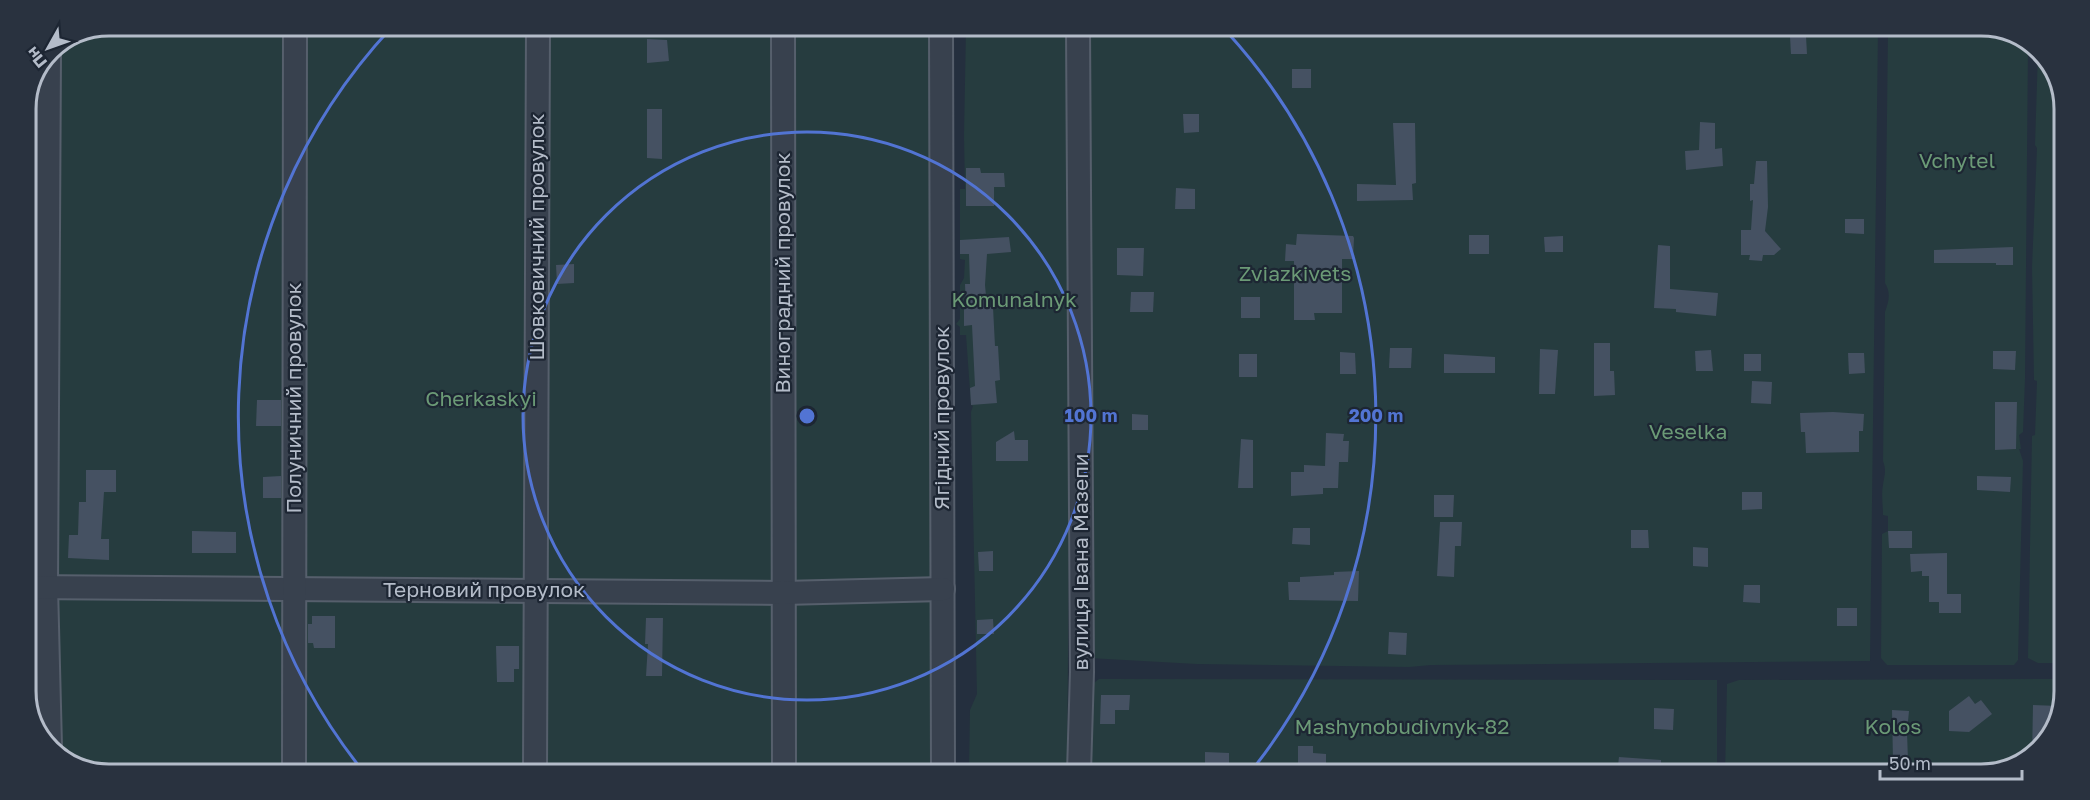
<svg xmlns="http://www.w3.org/2000/svg" width="2090" height="800" viewBox="0 0 2090 800" font-family="'Golos Text',sans-serif">
<style>
.green{fill:#263c3f}
.building{fill:#455162}
.lines{fill:none;stroke-linecap:round;stroke-linejoin:round}
.minor-casing{stroke:#565f6c;stroke-width:26}
.minor{stroke:#38414e;stroke-width:22}
.ring{fill:none;stroke:#5274d3;stroke-width:3}
.labels{text-anchor:middle;stroke-width:4.5;stroke-linejoin:round;paint-order:stroke}
.park-label{font-size:21px;fill:#6b9a76;stroke:#1d2633}
.street-label{font-size:21px;fill:#b4bcc9;stroke:#1d2633}
.rim{fill:none;stroke:#b4bcc9;stroke-width:3}
.centre{fill:#5274d3;stroke:#1d2633;stroke-width:3}
.ring-label{font-size:18px;text-anchor:middle;font-weight:bold;fill:#5274d3;stroke:#1d2633;stroke-width:4.5;stroke-linejoin:round;paint-order:stroke}
</style>
<rect width="100%" height="100%" fill="#242f3e"/>
<g class="green">
<polygon points="109,26 935,27 937,772 82,770 43,742 26,697 26,104 50,50"/>
<polygon points="966,28 1066,28 1069,542 1067,772 969,772 970,710 977,694 971,412 973,406 971,405 966,335 960,335 960,327 956,324 960,319 960,285 964,278 965,260 960,259 960,189 965,189 964,136"/>
<polygon points="1086,28 1878,30 1870,661 1431,665 1409,667 1197,664 1089,658"/>
<path d="M1888,30H2008L2028,44L2025,379L2023,432L2019,435L2021,449H2019L2023,461L2018,660L2014,665H1887L1881,658L1882,534L1888,531V516L1883,515C1883,505 1881,494 1883,485C1884,476 1887,471 1883,461L1885,312C1889,301 1891,293 1885,283Z"/>
<polygon points="2038,51 2047,58 2064,103 2060,663 2038,663 2028,658 2032,436 2035,435 2037,381 2034,380 2032,267 2037,148 2035,145"/>
<polygon points="1099,679 1717,680 1717,774 1087,772 1090,686"/>
<polygon points="2060,679 2060,718 2032,757 1982,774 1725,774 1727,684 1739,680"/>
</g>
<g class="building">
<polygon points="1806,36 1807,54 1791,54 1790,37"/>
<polygon points="647,39 667,40 669,61 647,63"/>
<rect x="1292" y="69" width="19" height="19"/>
<polygon points="647,109 662,109 662,159 647,158"/>
<polygon points="1183,114 1199,114 1199,132 1184,133"/>
<polygon points="1700,122 1715,123 1715,149 1722,148 1723,166 1686,170 1685,151 1699,150"/>
<polygon points="1393,123 1415,123 1416,183 1412,184 1413,200 1357,201 1357,184 1396,185"/>
<polygon points="1756,161 1767,161 1768,207 1765,231 1781,249 1774,255 1763,255 1762,261 1749,260 1750,255 1741,255 1741,230 1751,230 1753,200 1750,201 1750,184 1754,184"/>
<polygon points="966,168 980,168 981,173 1004,173 1005,187 994,187 994,206 966,206"/>
<polygon points="1176,188 1195,189 1195,209 1175,209"/>
<polygon points="1845,219 1864,219 1864,234 1845,233"/>
<polygon points="1297,234 1353,236 1354,238 1353,259 1342,259 1342,313 1314,313 1315,320 1294,320 1294,261 1285,261 1286,244 1296,245"/>
<rect x="1469" y="235" width="20" height="19"/>
<polygon points="1563,236 1563,252 1545,252 1544,237"/>
<polygon points="1009,237 1011,252 987,254 985,285 987,307 993,307 995,346 998,346 1000,380 995,381 997,403 971,405 970,388 975,386 972,325 964,326 964,309 966,309 965,284 970,284 969,254 960,254 960,240"/>
<polygon points="1658,245 1670,246 1670,289 1718,293 1716,316 1676,312 1676,309 1654,308"/>
<polygon points="2013,247 2013,265 1996,265 1996,263 1934,263 1934,250"/>
<polygon points="1117,248 1144,248 1143,276 1117,275"/>
<polygon points="574,264 574,283 557,284 556,265"/>
<polygon points="1131,292 1154,292 1153,312 1130,312"/>
<rect x="1241" y="297" width="19" height="21"/>
<polygon points="1594,343 1610,343 1610,371 1614,371 1615,395 1594,396"/>
<polygon points="1390,348 1412,348 1411,368 1389,368"/>
<polygon points="1540,349 1558,350 1555,394 1539,394"/>
<polygon points="1711,350 1713,371 1696,371 1695,351"/>
<polygon points="1993,351 2016,351 2015,370 1993,369"/>
<polygon points="1340,352 1355,353 1356,374 1340,374"/>
<polygon points="1848,353 1864,353 1865,373 1849,374"/>
<rect x="1239" y="354" width="18" height="23"/>
<polygon points="1444,354 1495,357 1495,373 1444,373"/>
<rect x="1744" y="354" width="17" height="17"/>
<polygon points="1752,381 1772,382 1771,404 1751,403"/>
<polygon points="257,400 281,400 281,426 256,426"/>
<polygon points="1995,402 2017,402 2016,449 1995,450"/>
<polygon points="1833,412 1864,414 1863,431 1859,431 1859,452 1806,453 1805,432 1801,432 1800,413"/>
<polygon points="1132,414 1148,415 1148,430 1132,430"/>
<polygon points="1014,431 1015,440 1028,440 1028,461 996,461 996,442"/>
<polygon points="1326,433 1344,434 1343,441 1349,441 1348,462 1339,462 1338,488 1323,488 1323,494 1291,496 1291,472 1304,472 1304,465 1325,466"/>
<polygon points="1241,439 1253,440 1253,488 1238,488"/>
<polygon points="86,470 116,470 116,492 104,492 101,539 109,539 109,560 68,558 69,535 78,535 79,502 86,502"/>
<polygon points="281,476 281,498 263,498 263,477"/>
<polygon points="1977,476 2011,477 2010,492 1977,490"/>
<polygon points="1742,492 1762,492 1762,509 1742,510"/>
<polygon points="1434,495 1454,495 1453,517 1434,517"/>
<polygon points="1440,522 1462,522 1461,546 1455,546 1454,577 1437,576"/>
<polygon points="1293,528 1310,528 1310,545 1292,544"/>
<polygon points="1631,530 1648,530 1649,548 1631,548"/>
<polygon points="192,531 236,532 236,553 192,553"/>
<polygon points="1888,531 1912,531 1912,548 1889,548"/>
<polygon points="1693,547 1708,548 1708,567 1693,566"/>
<polygon points="993,551 993,571 979,571 978,552"/>
<polygon points="1947,553 1947,594 1961,594 1961,613 1939,613 1939,602 1929,602 1929,576 1922,576 1922,571 1911,572 1910,554"/>
<polygon points="1359,571 1358,601 1289,600 1288,582 1300,582 1300,577 1334,575 1334,572"/>
<polygon points="1744,585 1760,585 1760,603 1743,602"/>
<rect x="1837" y="608" width="20" height="18"/>
<polygon points="312,616 335,616 335,648 314,648 313,643 308,643 308,624 312,624"/>
<polygon points="646,618 663,618 662,676 646,676 648,644 645,644"/>
<polygon points="993,619 994,634 977,634 977,620"/>
<polygon points="1389,632 1407,633 1406,655 1388,654"/>
<polygon points="496,646 519,646 519,669 514,669 514,682 497,682"/>
<polygon points="1101,695 1130,695 1129,710 1115,710 1115,724 1100,724"/>
<polygon points="1969,696 1975,704 1981,700 1992,714 1969,732 1949,731 1949,711"/>
<polygon points="2033,705 2058,706 2057,722 2032,757"/>
<polygon points="1654,708 1674,709 1673,730 1654,729"/>
<polygon points="1892,710 1909,711 1907,732 1908,761 1893,761"/>
<polygon points="1298,746 1313,746 1313,753 1326,754 1326,769 1298,769"/>
<polygon points="1205,752 1229,753 1229,773 1205,772"/>
<polygon points="1619,757 1661,760 1661,774 1617,774"/>
</g>
<g class="lines">
<defs>
<g id="minor">
<polyline points="783,27 784,772"/>
<polyline points="941,27 943,772"/>
<polyline points="1078,28 1082,672 1079,772"/>
<polyline points="49,53 46,586 50,747"/>
<polyline points="26,587 783,593 943,589"/>
<polyline points="294,770 295,26"/>
<polyline points="535,771 538,27"/>
</g>
</defs>
<use href="#minor" class="minor-casing"/>
<use href="#minor" class="minor"/>
</g>
<g class="ring">
<circle cx="807" cy="416" r="284"/>
<path d="M362 770A569 569 0 0 1 391 28M1227 32A569 569 0 0 1 1252 770"/>
</g>
<g class="labels">
<g class="park-label">
<text x="1957" y="168">Vchytel</text>
<text x="1295" y="281">Zviazkivets</text>
<text x="1014" y="307">Komunalnyk</text>
<text x="481" y="406">Cherkaskyi</text>
<text x="1688" y="439">Veselka</text>
<text x="1402" y="734">Mashynobudivnyk-82</text>
<text x="1893" y="734">Kolos</text>
</g>
<g class="street-label">
<text transform="translate(537 237) rotate(-90)" y="7">Шовковичний провулок</text>
<text transform="translate(783 273) rotate(-90)" y="7">Виноградний провулок</text>
<text transform="translate(294 398) rotate(-90)" y="7">Полуничний провулок</text>
<text transform="translate(942 418) rotate(-90)" y="7">Ягідний провулок</text>
<text transform="translate(1081 562) rotate(-90)" y="7">вулиця Івана Мазепи</text>
<text x="484" y="597">Терновий провулок</text>
</g>
</g>
<path d="M0 0H2090V800H0ZM109 36H1981A73 73 0 0 1 2054 109V691A73 73 0 0 1 1981 764H109A73 73 0 0 1 36 691V109A73 73 0 0 1 109 36Z" fill="#29323f" fill-rule="evenodd"/>
<path class="rim" d="M109 36H1981A73 73 0 0 1 2054 109V691A73 73 0 0 1 1981 764H109A73 73 0 0 1 36 691V109A73 73 0 0 1 109 36Z"/>
<circle cx="807" cy="416" r="9" class="centre"/>
<g class="ring-label">
<text x="1091" y="422">100 m</text>
<text x="1376" y="422">200 m</text>
</g>
<g transform="translate(48 48) rotate(230)" stroke="#1d2633" stroke-width="4.5" paint-order="stroke">
<path d="M0-4.5L10 22L0 15L-10 22Z" fill="#b4bcc9"/>
<text y="-9" font-size="16" font-weight="bold" text-anchor="middle" fill="#b4bcc9">Пн</text>
</g>
<path d="M1880 770v9h142v-9" fill="none" stroke="#b4bcc9" stroke-width="3"/>
<text x="1889" y="770" font-size="18" fill="#b4bcc9" stroke="#1d2633" stroke-width="4.5" paint-order="stroke">50 m</text>
</svg>
